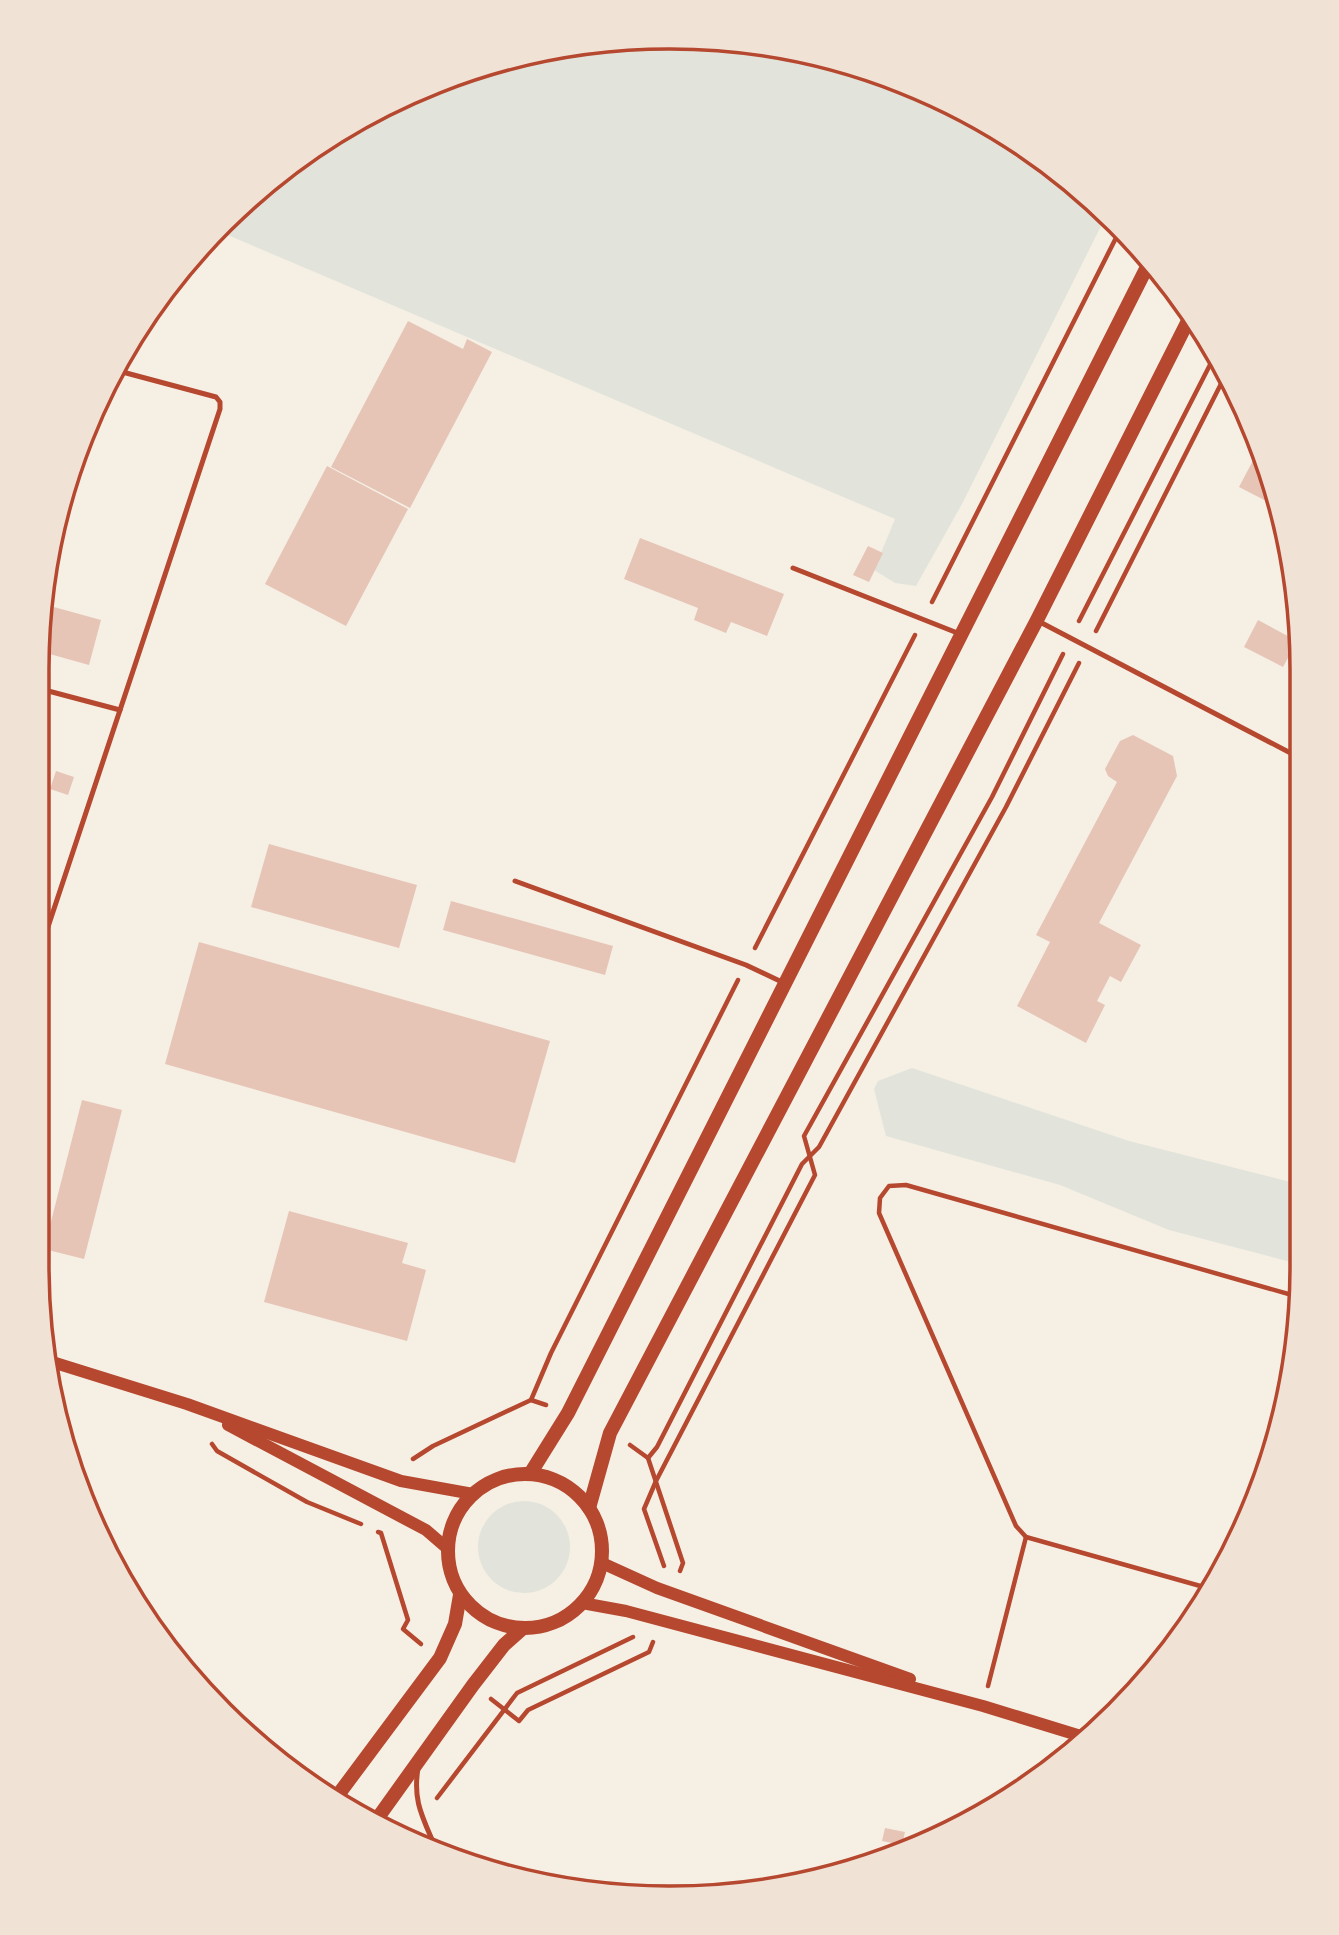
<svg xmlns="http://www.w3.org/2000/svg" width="1339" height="1935" viewBox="0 0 1339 1935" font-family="'IBM Plex Serif',serif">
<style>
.green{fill:#e2e4dc}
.building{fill:#e6c5b7}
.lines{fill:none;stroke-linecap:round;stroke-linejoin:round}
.path{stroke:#b5482f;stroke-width:4.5}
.service{stroke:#b5482f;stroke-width:5}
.tertiary{stroke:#b5482f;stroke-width:12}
.secondary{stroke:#b5482f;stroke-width:14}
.rim{fill:none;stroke:#b5482f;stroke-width:3.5}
</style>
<rect width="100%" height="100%" fill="#f6efe4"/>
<g class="green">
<polygon points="670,37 793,49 912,85 1021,144 1107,214 962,504 916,586 895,583 874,570 895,519 216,230 222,222 318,143 428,85 546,49"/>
<polygon points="912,1068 1129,1141 1302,1185 1302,1265 1169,1230 1060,1185 886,1136 874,1089 878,1081"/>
<circle cx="524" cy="1547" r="46"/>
</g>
<g class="building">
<polygon points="408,321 463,349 467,339 492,352 410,508 331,467"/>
<polygon points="1258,451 1276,506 1239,487"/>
<polygon points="327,466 408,509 346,626 265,584"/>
<polygon points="640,538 784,594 767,636 731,622 726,633 694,620 698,608 624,579"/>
<polygon points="868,546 883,553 869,582 853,575"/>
<polygon points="43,604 101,620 89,665 39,651"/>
<polygon points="1258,620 1297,641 1283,667 1244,647"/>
<polygon points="1133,735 1173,756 1177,776 1099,923 1141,945 1121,982 1110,976 1097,1001 1105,1005 1086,1043 1017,1006 1050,942 1036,935 1117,782 1108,776 1105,769 1120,741"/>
<polygon points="56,771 74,777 68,795 50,789"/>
<polygon points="269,844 417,885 399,948 251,907"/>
<polygon points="451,901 613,946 605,975 443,930"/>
<polygon points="199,942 550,1041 515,1163 165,1064"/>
<polygon points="82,1100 122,1110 84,1259 44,1249"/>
<polygon points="289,1211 408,1243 402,1263 426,1270 407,1341 264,1302"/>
<polygon points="885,1828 905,1832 902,1845 882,1841"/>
</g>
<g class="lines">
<g class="path">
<polyline points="932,602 1121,228"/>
<polyline points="1079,621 1214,357"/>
<polyline points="1096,631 1226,374"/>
<polyline points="755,948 915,635"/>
<polyline points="531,1400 551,1353 738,980"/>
<polyline points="212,1444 217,1451 307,1502 361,1524"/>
<polyline points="630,1445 648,1458 683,1563 680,1571"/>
<polyline points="648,1458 657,1447 802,1164 819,1147 1006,807 1079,663"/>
<polyline points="413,1459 433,1446 531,1400 546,1405"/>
<polyline points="378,1532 381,1533 408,1620 403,1629 421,1644"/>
<polyline points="664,1566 644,1509 656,1481 815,1175 804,1136 992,797 1063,654"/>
<polyline points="1211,1589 1026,1537 1016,1526 879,1213 880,1198 889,1186 906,1185 1299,1297"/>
<polyline points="988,1686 1026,1537"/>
<polyline points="491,1699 519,1721 528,1710 649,1652 653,1642"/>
<polyline points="437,1798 517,1693 633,1637"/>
</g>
<g class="service">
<polyline points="793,568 960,634"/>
<polyline points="1038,621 1302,759"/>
<polyline points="37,688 120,710"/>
<polyline points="515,881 746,965 784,983"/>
<polyline points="37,960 220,409 220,402 216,397 115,370"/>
<path d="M418,1768C413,1799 421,1814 433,1842"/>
</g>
<g class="tertiary">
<polyline points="49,1361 187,1404 401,1481 473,1494"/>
<polyline points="228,1425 426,1530 448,1549"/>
<polyline points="602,1563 657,1588 910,1679"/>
<polyline points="582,1603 626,1611 983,1706 1084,1737"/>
</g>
<g class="secondary">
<circle cx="525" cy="1551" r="77"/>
<polyline points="530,1474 568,1413 1148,265"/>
<polyline points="589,1508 610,1433 1037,620 1188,321"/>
<polyline points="338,1795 440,1658 455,1624 460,1595"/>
<polyline points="377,1819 473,1685 504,1645 522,1629"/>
</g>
</g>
<path d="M0 0H1339V1935H0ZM669 49H670A620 620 0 0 1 1290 669V1266A620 620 0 0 1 670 1886H669A620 620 0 0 1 49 1266V669A620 620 0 0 1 669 49Z" fill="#f1e2d6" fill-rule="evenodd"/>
<path class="rim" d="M669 49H670A620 620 0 0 1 1290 669V1266A620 620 0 0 1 670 1886H669A620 620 0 0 1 49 1266V669A620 620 0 0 1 669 49Z"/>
</svg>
